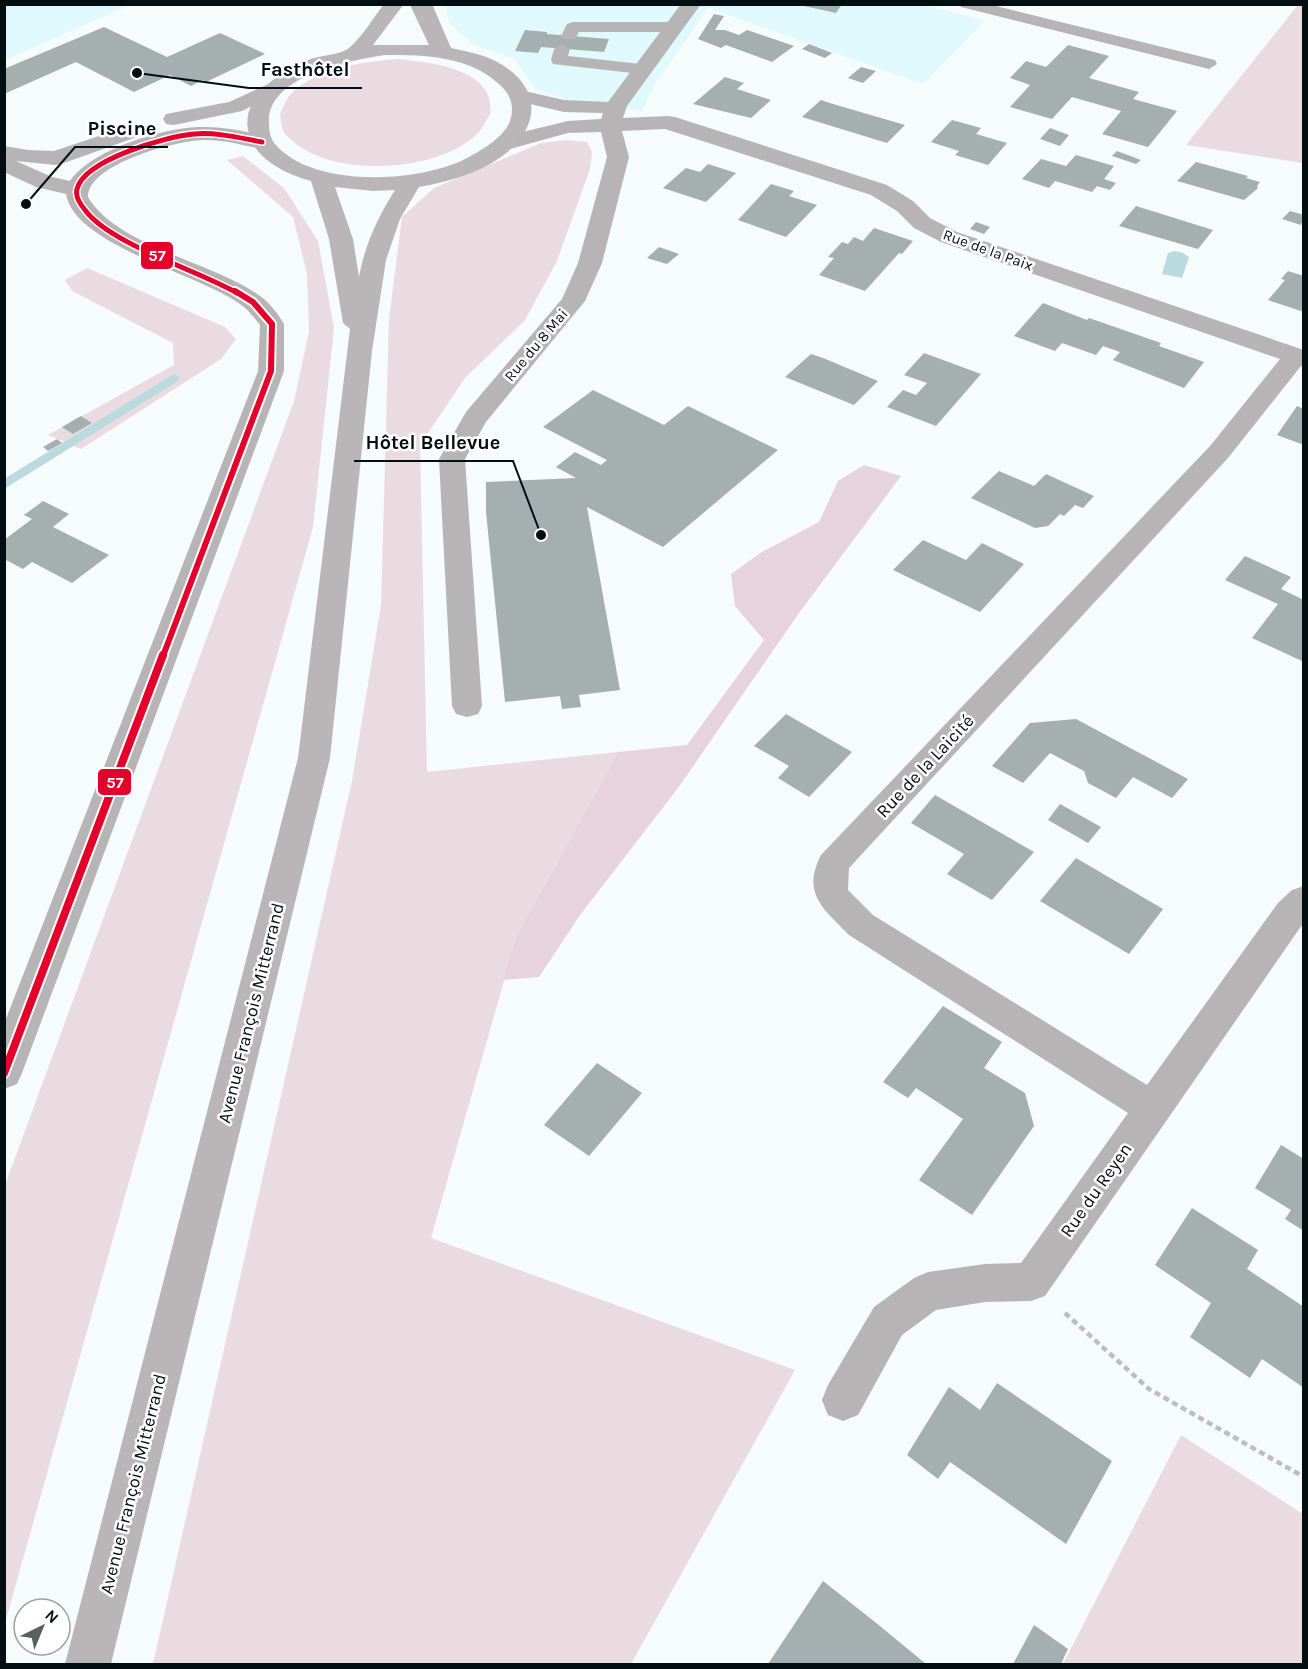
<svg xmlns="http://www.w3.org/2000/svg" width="1308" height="1669" viewBox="0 0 1308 1669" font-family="Karla,sans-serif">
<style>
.built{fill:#dff9fd}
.green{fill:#eadbe1}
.forest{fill:#e6d3db}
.water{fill:#badadf}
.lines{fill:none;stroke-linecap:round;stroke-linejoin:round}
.stream{fill:#badadf;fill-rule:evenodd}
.building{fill:#a5afb0}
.path{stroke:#bebdbf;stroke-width:4.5;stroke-dasharray:6 4;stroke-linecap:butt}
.lane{fill:#b7b4b5;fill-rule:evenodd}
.street{fill:#b7b4b5;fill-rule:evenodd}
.primary{fill:#bab6b8;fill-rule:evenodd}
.bus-1-far2-casing{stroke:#fff;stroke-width:8}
.bus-1-far1-casing{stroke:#fff;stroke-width:10}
.bus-1-casing{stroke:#fff;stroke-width:12}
.bus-1-far2{stroke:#e4002b;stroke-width:5}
.bus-1-far1{stroke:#e4002b;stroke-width:6}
.bus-1{stroke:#e4002b;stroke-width:8}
.labels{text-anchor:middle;stroke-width:5;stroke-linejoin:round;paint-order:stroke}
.far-street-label{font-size:15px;fill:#020e11;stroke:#fff}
.street-label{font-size:18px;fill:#020e11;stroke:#fff}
.leader{fill:none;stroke:#020e11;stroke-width:2}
.callout-dot{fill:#020e11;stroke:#fff;stroke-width:2}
.callout-label{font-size:20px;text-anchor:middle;font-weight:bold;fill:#020e11;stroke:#fff;stroke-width:5;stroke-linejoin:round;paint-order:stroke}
.line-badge{stroke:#fff;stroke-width:2}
.badge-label{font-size:16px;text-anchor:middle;font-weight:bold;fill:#fff}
</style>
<rect width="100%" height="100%" fill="#f6fbfb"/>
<g class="built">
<polygon points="5,4 130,4 130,5 5,60"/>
<polygon points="922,4 985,21 923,84 708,8 654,86 642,111 575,102 536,90 515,59 474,45 449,23 446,5"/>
</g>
<g class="green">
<polygon points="1298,5 1304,5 1303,163 1186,145"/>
<path d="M398,59C425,62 473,66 487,93C490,98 490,107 491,112C487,119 482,130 476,135C437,172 335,178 294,142C291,139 286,136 284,132C281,128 281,120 280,114C283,108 286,99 291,94C318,67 363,62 398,59Z"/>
<polygon points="566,140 587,142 592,152 590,169 557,261 525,320 465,378 420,445 427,772 618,752 517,935 431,1238 795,1370 631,1664 153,1664 352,781 381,605 389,319 402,217 434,188 541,143"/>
<polygon points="243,156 284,188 318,241 334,328 313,527 5,1623 5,1185 294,401 309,332 307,274 293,217 227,160"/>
<polygon points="87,268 225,327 236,339 221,359 81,449 48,435 174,365 173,343 72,291 65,280"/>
<polygon points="1181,1435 1303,1514 1303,1664 1063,1664"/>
</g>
<polygon class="forest" points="864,465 901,476 799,613 678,788 580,915 539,977 503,980 517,935 618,752 687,745 764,640 735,606 731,574 762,552 819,522 838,481"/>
<polygon class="water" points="1174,251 1181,252 1189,257 1182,278 1162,274 1168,253"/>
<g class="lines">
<polygon class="stream" points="174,374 180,378 178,381 4,489 4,479"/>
</g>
<g class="building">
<polygon points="795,4 842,4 836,13"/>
<polygon points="714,14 724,16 715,30 725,30 739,35 747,30 794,46 772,62 726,45 721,48 698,39"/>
<polygon points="104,27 167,57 220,33 265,54 206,82 203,80 191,86 170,75 134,92 76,62 4,94 4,69"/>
<polygon points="525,30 547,32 547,34 609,39 604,52 541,47 538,53 515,51"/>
<polygon points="809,44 832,53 825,58 802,49"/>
<polygon points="1068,45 1109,56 1089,78 1139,92 1133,99 1177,111 1148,147 1102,134 1121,111 1072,97 1052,119 1010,107 1030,85 1010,78 1026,61 1046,67"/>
<polygon points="861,67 876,71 863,83 848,78"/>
<polygon points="725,77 744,83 737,89 771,100 751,118 693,104"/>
<polygon points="821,100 833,104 905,125 887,143 802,117"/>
<polygon points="952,120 981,128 976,134 1007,143 988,165 955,155 959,151 931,142"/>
<polygon points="1050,128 1069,135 1060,146 1040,139"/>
<polygon points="1117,151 1141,160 1136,164 1112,156"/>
<polygon points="1076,155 1114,166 1104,179 1116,183 1110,190 1097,186 1092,192 1055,181 1049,188 1022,179 1041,159 1066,166"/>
<polygon points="1196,162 1248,176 1246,178 1260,182 1257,186 1258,188 1244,200 1177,181"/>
<polygon points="708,164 736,173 706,202 663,188 686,168 700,172"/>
<polygon points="771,184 794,191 789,196 817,205 786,237 738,220"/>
<polygon points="1136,206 1213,230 1198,249 1119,226"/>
<polygon points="1290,211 1304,215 1301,225 1282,219"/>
<polygon points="976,222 990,227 984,234 970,229"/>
<polygon points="874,228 913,241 902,254 899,253 865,291 819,275 834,258 828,257 842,242 848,244 854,237 863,241"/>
<polygon points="659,247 679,254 667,264 647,258"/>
<polygon points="1288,271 1304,276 1304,312 1268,300 1285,280 1281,279"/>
<polygon points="1043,303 1087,320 1089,318 1161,343 1159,346 1204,362 1184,388 1113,360 1120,352 1103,346 1096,355 1062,343 1055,351 1014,336"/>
<polygon points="924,353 981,374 936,426 887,407 903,390 916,395 927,383 904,375"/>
<polygon points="811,354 823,358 878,381 854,405 785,377"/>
<polygon points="593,390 664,425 688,406 778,450 663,547 587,507 620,690 579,695 581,707 562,709 560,696 505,702 486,512 486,482 576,478 556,467 575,452 601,465 607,460 543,427"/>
<polygon points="1297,406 1304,409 1304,445 1277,435"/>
<polygon points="81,416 92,423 73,434 62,427"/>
<polygon points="57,439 62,443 48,451 43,447"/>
<polygon points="999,471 1034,486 1046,474 1094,496 1083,508 1075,505 1064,516 1060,514 1048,526 1035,528 971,498"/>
<polygon points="43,501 69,514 53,527 109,555 72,583 32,562 23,569 4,559 4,540 32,519 24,515"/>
<polygon points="923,540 966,560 982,543 1024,564 980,612 893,570"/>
<polygon points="1245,556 1291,577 1281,589 1304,600 1304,662 1252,638 1278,604 1225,580"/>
<polygon points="786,714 852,752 809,797 778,778 789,766 754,746"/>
<polygon points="1076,719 1149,758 1188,779 1172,798 1133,777 1116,798 1088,783 1084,771 1050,753 1023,783 992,766 1030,723"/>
<polygon points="935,795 1034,852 992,900 947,874 964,854 911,823"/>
<polygon points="1060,804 1101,827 1088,843 1048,820"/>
<polygon points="1076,858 1163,909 1129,954 1040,901"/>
<polygon points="943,1006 1002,1042 984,1068 1025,1093 1034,1126 972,1215 919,1180 963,1119 916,1088 908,1098 883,1082"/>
<polygon points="597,1063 642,1093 589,1156 544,1125"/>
<polygon points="1281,1145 1304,1159 1304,1231 1285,1219 1291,1210 1255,1188"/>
<polygon points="1192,1208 1258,1250 1247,1269 1304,1307 1304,1388 1262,1359 1250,1378 1190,1337 1211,1303 1155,1265"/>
<polygon points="997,1383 1112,1461 1066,1544 950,1462 938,1479 907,1455 949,1387 980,1410"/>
<polygon points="823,1581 875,1622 926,1664 768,1664"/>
<polygon points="1034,1625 1068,1649 1061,1664 1013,1664"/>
</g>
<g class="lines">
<polyline class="path" points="1065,1313 1149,1389 1304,1477"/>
<g class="lane">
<polygon points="959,4 988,4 1215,60 1217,64 1209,69 961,7"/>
<polygon points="573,22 673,22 681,27 673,32 579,32 575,39 563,39 561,36 567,24"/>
<polygon points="562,44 570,49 568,56 641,64 649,69 641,74 553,64 551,60 554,49"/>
</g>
<g class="street">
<path d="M681,4H701L627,106L623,118L667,116L675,117L887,185L913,201L930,218L957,232L1304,350V367L1301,366L1228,458L849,868L848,890L873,915L1147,1085L1278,903L1292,890L1304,886V922L1045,1296L1031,1301L985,1302L936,1310L902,1335L858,1415L843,1421L828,1415L822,1400L828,1385L874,1307L914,1278L928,1272L985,1264L1021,1263L1128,1113L849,935C824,909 801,894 821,855L1210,446L1280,359L941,242L914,228L897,211L871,195L665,129L622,131L629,157L602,263L585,301L486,422L465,459L482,706L478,714L467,717L456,714L452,706L439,459L466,412L562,299L578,263L607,157L601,132L568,133L506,150L498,148L495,143L498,138L568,121L601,119L603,113L564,112L513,100L509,96L513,92L520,90L564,100L608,102Z"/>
<polygon points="277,80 284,82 287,86 284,90 242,111 174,125 166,124 163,119 166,114 229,102"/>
<path d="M126,127L134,128L137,133L134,138L64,163L56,165L16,161L52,177L70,181C92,149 167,126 205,127C226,127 249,132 270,137L273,142L270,147L262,149C242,145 222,139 202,140C175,141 88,164 88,197C118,247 213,262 260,296C270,303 278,314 284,324V371L22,1073L17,1084L4,1089V1024L258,371L260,325C255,319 250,312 244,307C205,275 75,247 66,194L36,187L4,172V146L28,150L54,151Z"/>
</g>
<path class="primary" d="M384,4H404L373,45H429L411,7L412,4H432L451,48C464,51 478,53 491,59C541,82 545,125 501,157C477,174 447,182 419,187L400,219L386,260L372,351L330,758L111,1664H65L298,758L350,329L343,323L329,239L311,181C288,175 258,161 250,137C236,99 280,71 311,59C322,55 342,55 350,47C363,36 373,18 384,4ZM385,55C425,55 470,56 500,85C510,94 514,104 511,118C506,136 485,148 469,157C422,183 313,189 275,144C270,138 269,130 269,123C266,76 351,60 385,55ZM335,187L373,191L395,190C378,217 365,244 359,277L353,239Z"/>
<defs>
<path id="bus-1-far2" d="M237,293C199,271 110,244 85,210C80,204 75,196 77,189C84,160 167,136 194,134C217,132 240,138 262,142"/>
<polyline id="bus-1-far1" points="163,656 271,371 272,324 253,302 235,291"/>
<polyline id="bus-1" points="4,1073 163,655"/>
</defs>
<use href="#bus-1-far2" class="bus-1-far2-casing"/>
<use href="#bus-1-far1" class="bus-1-far1-casing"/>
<use href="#bus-1" class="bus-1-casing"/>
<use href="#bus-1-far2" class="bus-1-far2"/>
<use href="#bus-1-far1" class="bus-1-far1"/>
<use href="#bus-1" class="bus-1"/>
</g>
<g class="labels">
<g class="far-street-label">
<text transform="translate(988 250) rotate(20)" y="5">Rue de la Paix</text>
<text transform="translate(536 345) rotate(-50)" y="5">Rue du 8 Mai</text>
</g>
<g class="street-label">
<text transform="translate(925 766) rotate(-47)" y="6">Rue de la Laicité</text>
<text transform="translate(251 1013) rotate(-76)" y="6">Avenue François Mitterrand</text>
<text transform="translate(1096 1190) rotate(-55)" y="6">Rue du Reyen</text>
<text transform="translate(133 1484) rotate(-76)" y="6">Avenue François Mitterrand</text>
</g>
</g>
<path class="leader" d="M137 73L249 88H362M26 204L75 147H168M541 535L513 461H354"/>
<g class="callout-dot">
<circle cx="137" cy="73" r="6"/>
<circle cx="26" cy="204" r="6"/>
<circle cx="541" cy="535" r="6"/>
</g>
<g class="callout-label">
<text x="305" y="76">Fasthôtel</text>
<text x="122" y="135">Piscine</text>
<text x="433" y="449">Hôtel Bellevue</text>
</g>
<g class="line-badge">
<rect x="140" y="241" width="34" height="29" rx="6" fill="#e4002b"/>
<rect x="97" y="768" width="35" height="28" rx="6" fill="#e4002b"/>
</g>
<g class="badge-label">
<text x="157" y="261">57</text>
<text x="115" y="788">57</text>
</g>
<rect width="1308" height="1669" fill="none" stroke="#020e11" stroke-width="12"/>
<g transform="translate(42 1627) rotate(43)"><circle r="28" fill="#ffffff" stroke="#9a9fa0" stroke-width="1.5"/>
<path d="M0-4.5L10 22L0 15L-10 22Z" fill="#576163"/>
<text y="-9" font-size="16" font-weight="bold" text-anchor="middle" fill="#020e11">N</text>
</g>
</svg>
